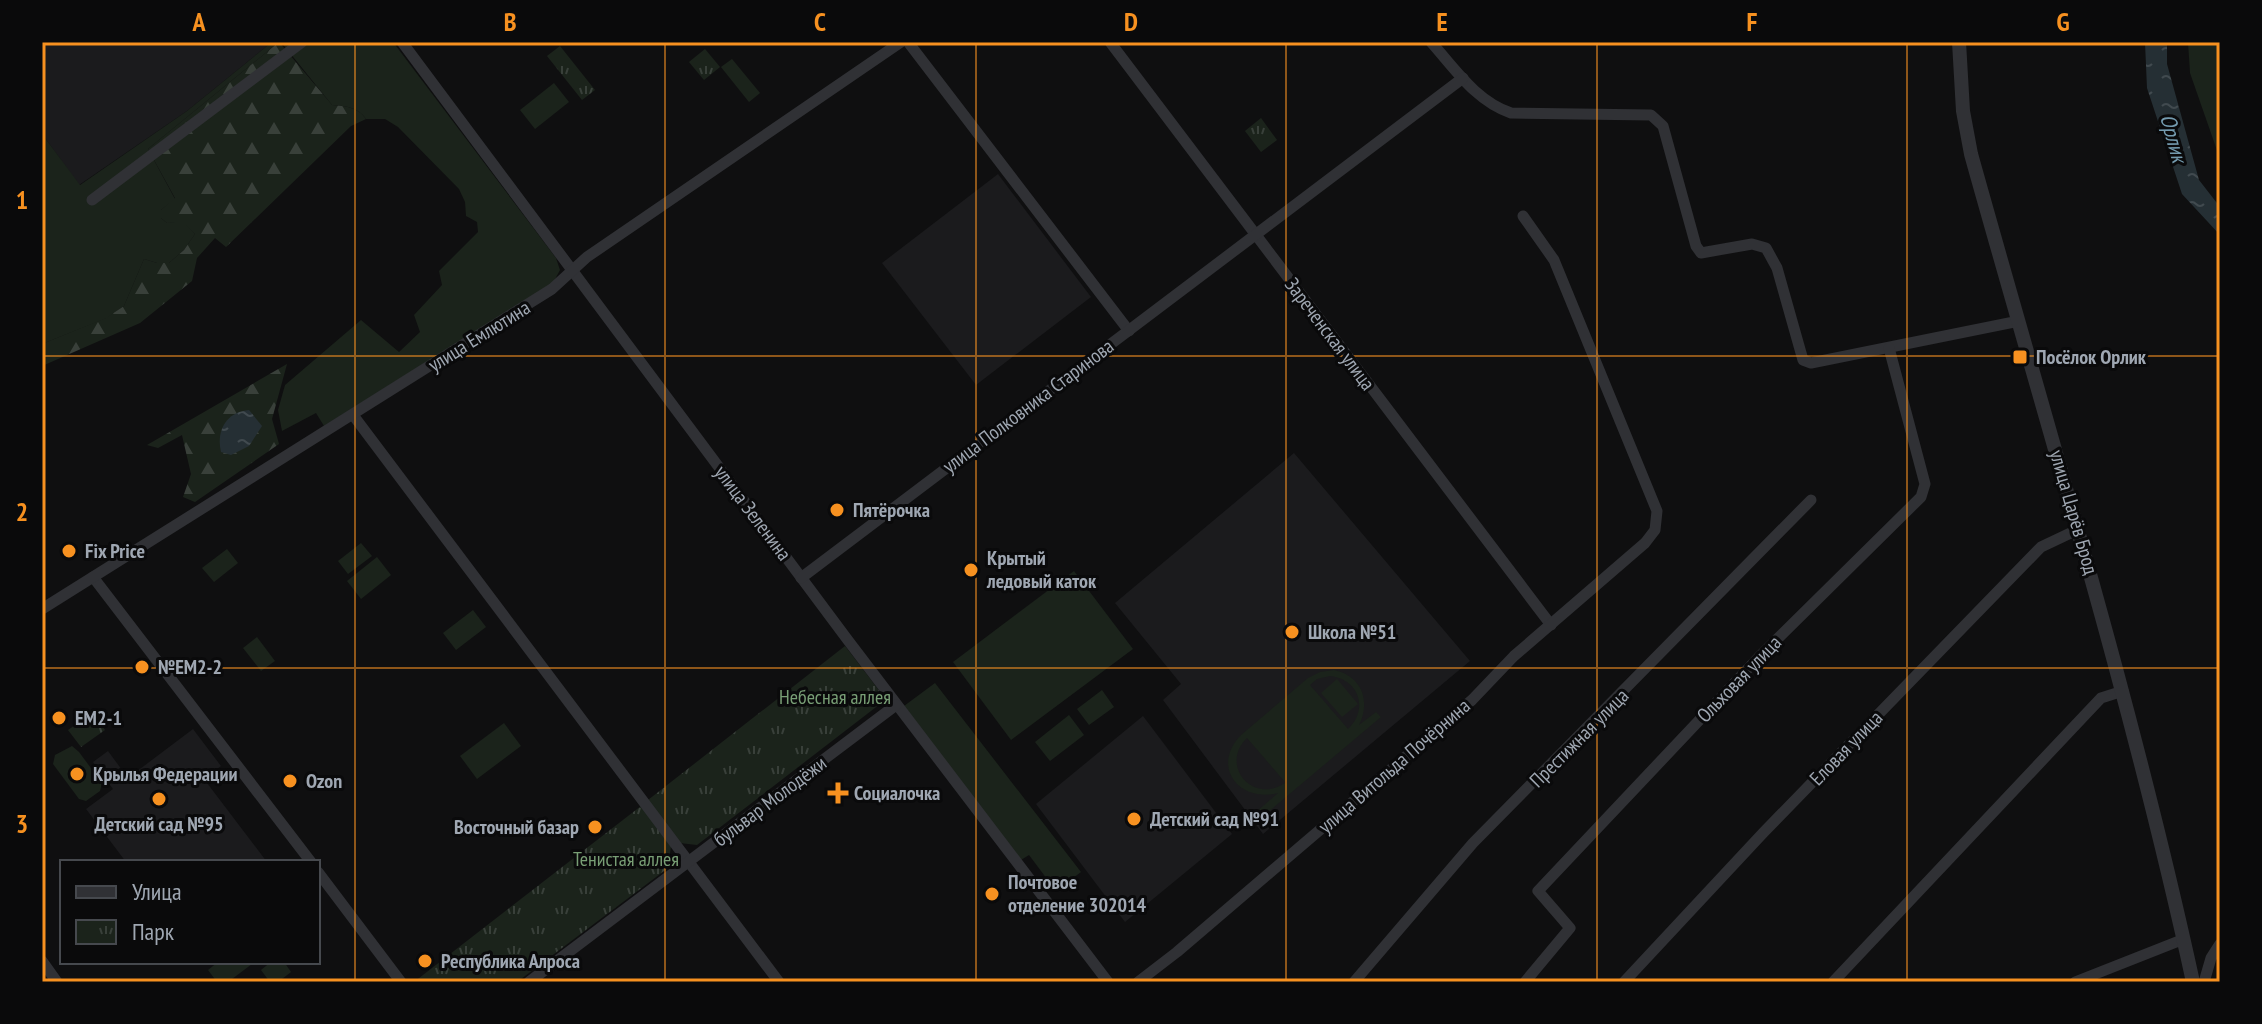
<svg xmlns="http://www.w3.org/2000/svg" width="2262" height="1024" viewBox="0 0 2262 1024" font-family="'PT Sans Narrow',sans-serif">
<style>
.built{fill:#1b1b1d}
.green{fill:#1b231b;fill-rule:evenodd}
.forest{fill:url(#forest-firs)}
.park{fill:url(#park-tufts)}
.water{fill:url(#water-ripples)}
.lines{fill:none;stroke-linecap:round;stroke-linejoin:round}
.minor{stroke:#303135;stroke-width:11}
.tertiary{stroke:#303135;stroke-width:14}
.grid{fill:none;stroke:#f79120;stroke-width:2;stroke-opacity:0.55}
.poi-dot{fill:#f79120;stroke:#0a0a0b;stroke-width:3}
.labels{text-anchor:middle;stroke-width:6;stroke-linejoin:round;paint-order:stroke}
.street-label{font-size:20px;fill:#9fa7b2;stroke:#0a0a0b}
.poi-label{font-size:20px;font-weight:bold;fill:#9fa7b2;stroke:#0a0a0b;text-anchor:start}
.park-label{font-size:20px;fill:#789e75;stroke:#0a0a0b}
.water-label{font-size:22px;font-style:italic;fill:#749baf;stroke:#0a0a0b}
.neatline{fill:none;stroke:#f79120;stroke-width:3}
.grid-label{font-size:26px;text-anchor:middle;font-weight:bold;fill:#f79120}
</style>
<defs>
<pattern id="forest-firs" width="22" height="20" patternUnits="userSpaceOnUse" patternTransform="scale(2)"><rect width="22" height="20" fill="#1b231b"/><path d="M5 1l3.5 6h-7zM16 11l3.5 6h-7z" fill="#39403a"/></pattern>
<pattern id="park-tufts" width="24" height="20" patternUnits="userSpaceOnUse" patternTransform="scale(2)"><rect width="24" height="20" fill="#1b231b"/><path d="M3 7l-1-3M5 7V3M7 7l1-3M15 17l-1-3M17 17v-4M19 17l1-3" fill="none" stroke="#39403a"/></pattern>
<pattern id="water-ripples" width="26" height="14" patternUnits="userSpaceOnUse" patternTransform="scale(2)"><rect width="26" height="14" fill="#252f34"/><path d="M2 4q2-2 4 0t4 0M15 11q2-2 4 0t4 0" fill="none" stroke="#414a4f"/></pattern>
</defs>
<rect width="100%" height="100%" fill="#0f0f10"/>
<g class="built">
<polygon points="42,42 272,42 187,111 79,185 42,134"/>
<polygon points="998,174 1091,297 976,385 882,263"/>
<polygon points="1294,453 1470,661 1263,834 1163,700 1181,684 1115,603"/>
<polygon points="1143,716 1232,834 1125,922 1036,804"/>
<polygon points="193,729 221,766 204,779 267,862 126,862 86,809 113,789 93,762 108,751 128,778"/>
</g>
<g class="green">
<polygon points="272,42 279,42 148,149 175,199 161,210 161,218 167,223 183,221 195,234 184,250 169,263 157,263 144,259 124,306 107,318 42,344 42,134 80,185 187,111"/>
<path d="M281,42H393L556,258L560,270L553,283L324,426L316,413L282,431L278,410L285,385L361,320L399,352L420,332L414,315L442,285L439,271L478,232L477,222L466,216L465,202L459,189L398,127L385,119H366C358,107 346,106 332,105Z"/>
<polygon points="2188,42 2220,42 2220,159 2190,73"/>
<polygon points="554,83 569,102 535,129 520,110"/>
<polygon points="361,543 372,556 348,574 338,561"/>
<polygon points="227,549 238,563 214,582 202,568"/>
<polygon points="377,557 391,575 361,599 347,581"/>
<polygon points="1074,571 1133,649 1011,740 953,662"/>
<polygon points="473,610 486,627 456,650 443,633"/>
<polygon points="257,637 275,661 261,671 243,648"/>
<path d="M1334,670C1362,676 1371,701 1359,725L1376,712L1381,717L1261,818L1256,812L1278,793C1240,803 1210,767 1241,735L1308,678L1320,672ZM1330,676C1359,679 1369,709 1348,729L1310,685L1317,679ZM1247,738L1285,782V783C1253,805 1219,765 1247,738Z"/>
<polygon points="1337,679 1358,704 1342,717 1321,693"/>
<polygon points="935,683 1081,872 1056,891 1029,855 1021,860 904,706"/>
<polygon points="1102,690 1114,707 1089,725 1077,709"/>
<polygon points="1069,715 1084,735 1050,761 1035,742"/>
<polygon points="504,723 521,746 477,779 460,756"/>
<polygon points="72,746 79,752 102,783 100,791 86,801 79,799 53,764 55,755"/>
<polygon points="218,962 250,962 252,964 228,982 217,982 208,970"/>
</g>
<g class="forest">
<path d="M279,42L332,105C345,106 358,107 366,119L351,126L226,247L215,238L197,258L192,281L140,323L42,366V344L106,318L124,306L144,259L157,263H169L184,250L195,234L183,222L167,223L161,218V210L175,198L148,149Z"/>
<polygon points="287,364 272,419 279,444 195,502 183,497 191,474 182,435 158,448 147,445"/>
</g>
<g class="park">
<polygon points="560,46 595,90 582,100 547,56"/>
<polygon points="705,49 720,67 704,80 689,62"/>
<polygon points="732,59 760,93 749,102 721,67"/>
<polygon points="1261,118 1277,140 1261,152 1245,131"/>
<polygon points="845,646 878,689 881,695 880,704 697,845 680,843 648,800"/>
<polygon points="92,713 105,730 81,747 68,730"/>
<polygon points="641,806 671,846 668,868 517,982 414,982"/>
<polygon points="271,962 284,962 291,972 278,982 270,982 261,970"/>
</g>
<g class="water">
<polygon points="2145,42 2167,42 2167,64 2199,180 2220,207 2220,235 2182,194 2147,88"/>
<path d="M249,410L262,426L249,446L231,455L221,452C216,431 226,412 249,410Z"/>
</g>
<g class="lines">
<g class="minor">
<polyline points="402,42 847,639 1108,982"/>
<polyline points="908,42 1129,331"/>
<polyline points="1110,42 1551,625"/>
<path d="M1431,42C1456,70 1476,101 1511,113L1651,115L1663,126L1696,246L1701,253L1752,244L1766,248L1777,268L1803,360L1811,363L2019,321"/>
<polyline points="92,200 302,42"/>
<polyline points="353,415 779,982"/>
<polyline points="93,577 311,862"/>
<polyline points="801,578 1463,78"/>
<polyline points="42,609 552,289 587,257 901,42"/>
<polyline points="318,872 401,982"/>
<polyline points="42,961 57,982"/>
<polyline points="529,982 896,705"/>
<polyline points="1138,982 1177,952 1472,700 1514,656 1645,543 1655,530 1657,511 1554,260 1523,216"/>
<polyline points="1354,982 1473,843 1811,500"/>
<polyline points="1525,982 1570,928 1538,891 1759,657 1921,497 1925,484 1889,348"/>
<polyline points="1624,982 1763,833 2041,547 2079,529"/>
<polyline points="1833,982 2101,698 2123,691"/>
<polyline points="2075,982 2184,939"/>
<polyline points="2204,982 2211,958 2220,944"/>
</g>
<path class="tertiary" d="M1959,42L1963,111L1971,154C2048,430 2132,702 2193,982"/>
</g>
<path class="grid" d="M355,42V982M665,42V982M976,42V982M1286,42V982M1597,42V982M1907,42V982M42,356H2220M42,668H2220"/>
<g class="poi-dot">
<rect x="2012" y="349" width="16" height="16" rx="4"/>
<circle cx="837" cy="510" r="8"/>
<circle cx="69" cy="551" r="8"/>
<circle cx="971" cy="570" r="8"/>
<circle cx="1292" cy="632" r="8"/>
<circle cx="142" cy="667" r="8"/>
<circle cx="59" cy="718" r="8"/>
<circle cx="77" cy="774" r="8"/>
<circle cx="290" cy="781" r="8"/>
<path d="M834 781h8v8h8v8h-8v8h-8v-8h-8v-8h8z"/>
<circle cx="159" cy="799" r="8"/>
<circle cx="1134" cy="819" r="8"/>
<circle cx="595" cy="827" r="8"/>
<circle cx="992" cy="894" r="8"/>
<circle cx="425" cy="961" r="8"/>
</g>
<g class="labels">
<g class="street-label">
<text transform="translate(1330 334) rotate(53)" y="7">Зареченская улица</text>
<text transform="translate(479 336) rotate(-32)" y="7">улица Емлютина</text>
<text transform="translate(1028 406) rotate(-37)" y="7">улица Полковника Старинова</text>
<text transform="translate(2074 512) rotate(74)" y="7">улица Царёв Брод</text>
<text transform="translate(753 513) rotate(53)" y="7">улица Зеленина</text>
<text transform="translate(1739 679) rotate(-46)" y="7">Ольховая улица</text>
<text transform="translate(1579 738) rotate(-45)" y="7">Престижная улица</text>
<text transform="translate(1846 748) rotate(-46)" y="7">Еловая улица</text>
<text transform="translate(1394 766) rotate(-41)" y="7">улица Витольда Почёрнина</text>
<text transform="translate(770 801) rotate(-37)" y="7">бульвар Молодёжи</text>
</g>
<g class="poi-label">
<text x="2036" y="364">Посёлок Орлик</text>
<text x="853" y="517">Пятёрочка</text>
<text x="85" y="558">Fix Price</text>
<text x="987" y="565">Крытый<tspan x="987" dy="23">ледовый каток</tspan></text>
<text x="1308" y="639">Школа №51</text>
<text x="158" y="674">№ЕМ2-2</text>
<text x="75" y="725">ЕМ2-1</text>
<text x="93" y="781">Крылья Федерации</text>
<text x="306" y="788">Ozon</text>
<text x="854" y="800">Социалочка</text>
<text x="1150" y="826">Детский сад №91</text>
<text x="159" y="831" text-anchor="middle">Детский сад №95</text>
<text x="579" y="834" text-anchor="end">Восточный базар</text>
<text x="1008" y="889">Почтовое<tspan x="1008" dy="23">отделение 302014</tspan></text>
<text x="441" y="968">Республика Алроса</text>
</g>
<g class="park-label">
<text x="835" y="704">Небесная аллея</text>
<text x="626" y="866">Тенистая аллея</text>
</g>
<g class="water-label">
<text transform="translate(2174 138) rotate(75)" y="8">Орлик</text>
</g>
</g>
<rect width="2262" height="1024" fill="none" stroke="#0a0a0b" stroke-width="88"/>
<rect x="60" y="860" width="260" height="104" fill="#0a0a0b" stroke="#46494e" stroke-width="2"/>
<rect x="76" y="886" width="40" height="12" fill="#303135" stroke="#46494e" stroke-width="2"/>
<text x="132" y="900" font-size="24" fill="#9fa7b2">Улица</text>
<rect x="76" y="920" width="40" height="24" fill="url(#park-tufts)" stroke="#46494e" stroke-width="2"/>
<text x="132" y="940" font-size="24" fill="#9fa7b2">Парк</text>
<rect x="44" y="44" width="2174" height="936" class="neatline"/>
<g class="grid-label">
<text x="199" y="31">A</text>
<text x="510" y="31">B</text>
<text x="820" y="31">C</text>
<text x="1131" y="31">D</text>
<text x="1442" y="31">E</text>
<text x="1752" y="31">F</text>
<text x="2063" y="31">G</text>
<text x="22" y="209">1</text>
<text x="22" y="521">2</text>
<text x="22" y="833">3</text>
</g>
</svg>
